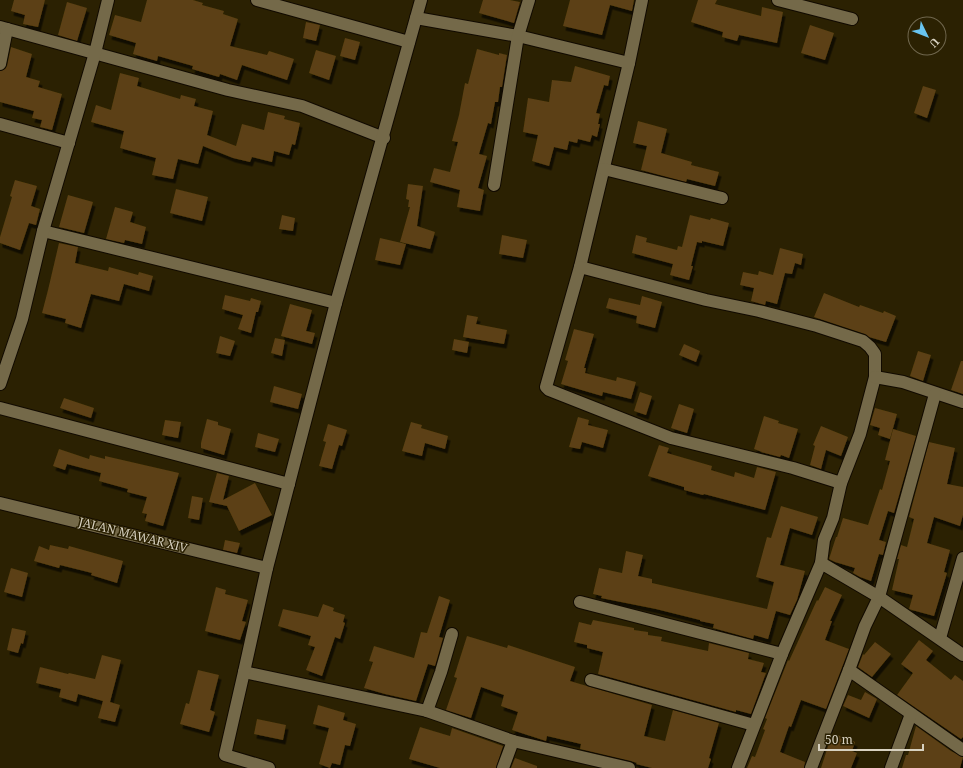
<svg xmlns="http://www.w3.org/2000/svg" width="963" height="768" viewBox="0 0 963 768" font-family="'Noto Serif',serif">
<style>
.building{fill:#5b4113;filter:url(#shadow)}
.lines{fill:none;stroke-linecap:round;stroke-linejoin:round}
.minor-casing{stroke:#110a00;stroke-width:14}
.minor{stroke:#746949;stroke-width:12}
.labels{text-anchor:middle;stroke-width:3;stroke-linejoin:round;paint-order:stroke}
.street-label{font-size:12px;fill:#d7d1c0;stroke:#2b2102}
</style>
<defs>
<filter id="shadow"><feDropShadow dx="2.5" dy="4.5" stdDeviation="0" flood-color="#0009"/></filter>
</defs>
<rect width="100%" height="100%" fill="#2b2102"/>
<g class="building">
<polygon points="14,0 45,0 38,27 23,24 25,15 11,11"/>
<polygon points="147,0 193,0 203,3 202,5 224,11 223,14 238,19 230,46 267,55 269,51 294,59 287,80 242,65 237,80 220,74 219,77 192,69 193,66 158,56 157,61 133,54 136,43 109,35 115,15 141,22"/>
<polygon points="483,0 510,0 520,2 514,23 479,13"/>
<polygon points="570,0 634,0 632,11 610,5 602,35 563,26"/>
<polygon points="698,0 717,0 715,4 761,16 762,7 783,12 777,43 739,35 737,41 722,37 723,32 691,22"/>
<polygon points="67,2 87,8 77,41 58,35"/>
<polygon points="306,22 320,25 316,41 303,38"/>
<polygon points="810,25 834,33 825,60 801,53"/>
<polygon points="345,38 360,42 355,60 340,56"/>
<polygon points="11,47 32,54 26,77 40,81 38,87 62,94 52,130 40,127 42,120 32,118 34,111 0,102 0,71 5,69 7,66"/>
<polygon points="477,49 499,55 499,53 507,55 502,87 500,87 498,102 495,102 491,124 488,123 479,154 487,156 478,188 484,190 480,211 457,207 460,190 430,182 434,168 450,172 458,142 452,141 459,115 465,83 468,84"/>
<polygon points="316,50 336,56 329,80 309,73"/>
<polygon points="575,66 610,76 608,86 604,85 596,113 600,114 598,124 600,124 597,137 592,135 590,142 578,139 577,143 569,141 567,150 554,147 549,166 532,161 538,135 523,132 528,98 549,102 552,80 571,82"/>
<polygon points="120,73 139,78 137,86 180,99 181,95 196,99 194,106 213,111 207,135 236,146 242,124 264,130 268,112 285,116 284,119 300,123 295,145 292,144 289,155 274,151 272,162 252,157 250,162 233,158 203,146 198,164 178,159 173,179 152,175 156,158 120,148 124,131 91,122 96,105 111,110"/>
<polygon points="923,86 936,90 927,118 914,113"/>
<polygon points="638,121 667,129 661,153 692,162 691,165 719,172 715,186 687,179 686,182 641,170 647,146 633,143"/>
<polygon points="15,180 37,186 31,206 40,209 36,225 29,223 20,250 0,243 0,237 12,197 10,196"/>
<polygon points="408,184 423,186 417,226 435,232 430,249 400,242 410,207 408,207 409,200 406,199"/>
<polygon points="176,189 208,197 202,221 170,213"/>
<polygon points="68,195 93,202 84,233 59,227"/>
<polygon points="115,207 133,212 130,222 146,227 142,244 125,240 124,243 106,239"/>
<polygon points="282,215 295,218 293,231 279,229"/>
<polygon points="690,215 710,220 711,218 729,223 723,246 702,241 702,243 697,242 691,266 693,266 689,280 670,275 673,264 632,253 636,235 647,238 646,242 677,250 678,246 682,247"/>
<polygon points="502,235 527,240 523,258 499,254"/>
<polygon points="380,238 406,244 400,265 375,260"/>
<polygon points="59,243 78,247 75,263 108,271 109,267 138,275 139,272 153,276 149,291 124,284 119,301 91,294 81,328 65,323 66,319 42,313 48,290"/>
<polygon points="780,248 803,254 801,265 795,263 792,274 785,273 777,304 766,301 765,305 751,301 754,288 740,285 743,272 758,275 759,271 773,275"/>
<polygon points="824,293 859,307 860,305 883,313 884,311 896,316 886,342 869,337 865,334 814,317"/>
<polygon points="225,295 250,301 251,298 261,301 258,312 256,312 251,333 238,329 243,315 222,309"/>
<polygon points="642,296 662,302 655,328 636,323 637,316 606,308 609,298 640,305"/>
<polygon points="290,304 312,310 306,331 315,333 312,344 281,336"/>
<polygon points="467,315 478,317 476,324 507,330 504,344 463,337"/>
<polygon points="574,329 594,334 584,368 586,368 585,373 616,381 617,377 636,382 631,399 603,392 602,396 561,384 568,361 565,360"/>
<polygon points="220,336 235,341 230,356 216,353"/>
<polygon points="275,338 285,340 282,356 271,353"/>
<polygon points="454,339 469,342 467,353 452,350"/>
<polygon points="684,344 700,351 696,362 679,355"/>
<polygon points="918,351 931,355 923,381 910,376"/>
<polygon points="961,361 963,361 963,394 951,390"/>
<polygon points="274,386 302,394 298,409 270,402"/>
<polygon points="640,392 652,396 646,415 634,411"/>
<polygon points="64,398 94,408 91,418 60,408"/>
<polygon points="679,404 694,409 687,433 671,428"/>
<polygon points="875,408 897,414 890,439 878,435 880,428 870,425"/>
<polygon points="764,416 779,421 778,423 798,429 789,458 781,455 780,457 761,452 762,452 754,449"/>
<polygon points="578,417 589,420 588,425 608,430 603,448 582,442 580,449 569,447"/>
<polygon points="207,419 218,422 218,425 231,429 224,455 201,448 201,443"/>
<polygon points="165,420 181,422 178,438 162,435"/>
<polygon points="411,422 422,425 421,428 448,436 445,449 425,443 422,456 402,451"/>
<polygon points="328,424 347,430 342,446 339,445 332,469 319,466 326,442 323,441"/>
<polygon points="821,426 848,437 841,456 826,450 821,469 810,465 815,446 813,445"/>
<polygon points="893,429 916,436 894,513 888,511 879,540 886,542 883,555 879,554 871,581 860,577 853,573 855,568 835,562 829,559 836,537 837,537 843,518 868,525 880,489 882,490 890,461 885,460"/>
<polygon points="258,433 279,439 275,452 255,447"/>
<polygon points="929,442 955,448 947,484 963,487 963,515 960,526 934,517 927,543 950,550 944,572 947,573 934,616 912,610 909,609 913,595 892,590 899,559 897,559 901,545 907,547 914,519 909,517"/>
<polygon points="659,445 669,448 667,453 712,466 711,470 734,477 735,472 754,478 757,467 776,472 765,510 704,494 703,495 684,490 684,487 648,476"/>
<polygon points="59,449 89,459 90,455 105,459 105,456 179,473 163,526 145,521 147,514 142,513 147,497 127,492 128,489 99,481 101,473 67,464 65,470 53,466"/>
<polygon points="217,473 229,476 223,500 255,483 272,515 239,531 227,506 209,502"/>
<polygon points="192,496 203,498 199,520 188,518"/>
<polygon points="781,506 818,517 812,535 790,528 780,565 805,571 797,600 790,615 776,611 768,639 754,635 753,639 713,628 714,624 700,621 700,620 656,609 601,598 602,596 593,594 599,568 622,573 626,551 643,555 638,576 652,579 652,583 767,609 774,582 756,577 767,537 771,538"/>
<polygon points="225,540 240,543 237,553 223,550"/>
<polygon points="50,545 68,549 69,546 123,561 117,583 91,575 92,573 60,565 59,568 34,561 39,546 49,550"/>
<polygon points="11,568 28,573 22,597 4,592"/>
<polygon points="216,587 226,590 225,594 248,600 242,621 246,622 240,640 205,631"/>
<polygon points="825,587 842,595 830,621 832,621 825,640 849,649 826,709 801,700 791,727 789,726 780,752 805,762 804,768 747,768 752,756 755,757 765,730 763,729 767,719 765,718 788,660 789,661 817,600 818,601"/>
<polygon points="439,596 450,600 439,637 443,638 435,666 428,664 416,701 385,694 364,688 373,662 369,661 374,646 414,658 421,632 427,633"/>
<polygon points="323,604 334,608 333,611 345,615 343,622 345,623 340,639 335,637 322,676 306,670 315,647 308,645 311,636 278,626 283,609 318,617"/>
<polygon points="593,620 634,628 634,630 648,632 648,635 662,637 661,641 708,651 709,643 749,653 748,659 764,663 761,672 766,673 751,714 736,710 736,712 598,674 603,652 587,648 587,645 574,642 579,622 591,625"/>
<polygon points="12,628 26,631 23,644 21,643 18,653 7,650"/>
<polygon points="467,636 507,648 508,645 575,667 570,681 652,705 644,736 665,741 673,710 719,723 709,758 711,759 708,768 652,768 636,764 637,763 631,761 580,749 581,744 547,736 546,741 512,730 518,712 501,706 504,695 481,687 471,718 446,710 457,678 454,677"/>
<polygon points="919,640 933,651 926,660 951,680 955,675 963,681 963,737 961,739 897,695 913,673 901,664"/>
<polygon points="875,642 891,654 872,677 858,667 863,654 864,655"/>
<polygon points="102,655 121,660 110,702 120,705 115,722 98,718 103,701 78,694 76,702 59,697 61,689 36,683 40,667 68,674 69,673 95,679"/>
<polygon points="198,670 219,675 210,710 215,712 209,732 180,724 186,703 189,704"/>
<polygon points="865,692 877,699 869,718 843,706 848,695 861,700"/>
<polygon points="318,705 345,713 343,720 356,724 350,746 345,745 340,765 332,763 330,768 319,764 329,728 313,724"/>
<polygon points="257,719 286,725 283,740 254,734"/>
<polygon points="916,726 951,751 963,757 960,768 902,768 906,755 908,755"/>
<polygon points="420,727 450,736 452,728 503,746 496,768 440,768 409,759"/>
<polygon points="835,734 855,742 852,751 857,753 851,768 821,768 831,737 834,738"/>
<polygon points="515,758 537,766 537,768 511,768"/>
</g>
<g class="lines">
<defs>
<g id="minor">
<polyline points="257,0 409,42"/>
<polyline points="642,0 629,63 580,267 546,387 549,390 671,438 793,468 841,483"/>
<polyline points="778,0 852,19"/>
<polyline points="416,18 518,36 629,63"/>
<polyline points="0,27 228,90 302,106 384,138"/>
<polyline points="0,64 7,29"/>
<polyline points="0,124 69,143"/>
<polyline points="604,169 722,198"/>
<polyline points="494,185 518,36 529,0"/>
<polyline points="43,231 336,303"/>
<polyline points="580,267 706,300 759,311 817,326 863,341 870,347 875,354 875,377 860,434 841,483 833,518 824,540 821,563"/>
<polyline points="875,377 903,382 963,402"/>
<polyline points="0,384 22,319 43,231 95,53 108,0"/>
<polyline points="0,408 289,484"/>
<polyline points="0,503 267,568"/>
<polyline points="580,602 782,654"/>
<polyline points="940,638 963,558"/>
<polyline points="849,670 865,626 879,597 935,394"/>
<polyline points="244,672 427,711 513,741 629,768"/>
<polyline points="591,680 754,725"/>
<polyline points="427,711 441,672 452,634"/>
<polyline points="269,768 225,755 244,672 267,568 336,303 421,0"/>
<polyline points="503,768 513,741"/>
<polyline points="738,768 782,654 821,563 879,597 963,655"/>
<polyline points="811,768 849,670 963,750"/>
<polyline points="891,768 911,714"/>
</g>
</defs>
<use href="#minor" class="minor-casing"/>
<use href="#minor" class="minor"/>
</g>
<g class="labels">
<g class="street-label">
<text transform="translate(133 535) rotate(14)" y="4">JALAN MAWAR XIV</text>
</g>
</g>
<g transform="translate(927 36) rotate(133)"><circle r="19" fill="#2b2102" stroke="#70674e"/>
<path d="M0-3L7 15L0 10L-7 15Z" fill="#68c4f0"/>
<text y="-6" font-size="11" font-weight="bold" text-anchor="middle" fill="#d7d1c0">U</text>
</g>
<path d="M819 744v6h104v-6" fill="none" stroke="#d7d1c0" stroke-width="2"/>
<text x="825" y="744" font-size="12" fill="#d7d1c0" stroke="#2b2102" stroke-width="3" paint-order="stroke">50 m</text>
</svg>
